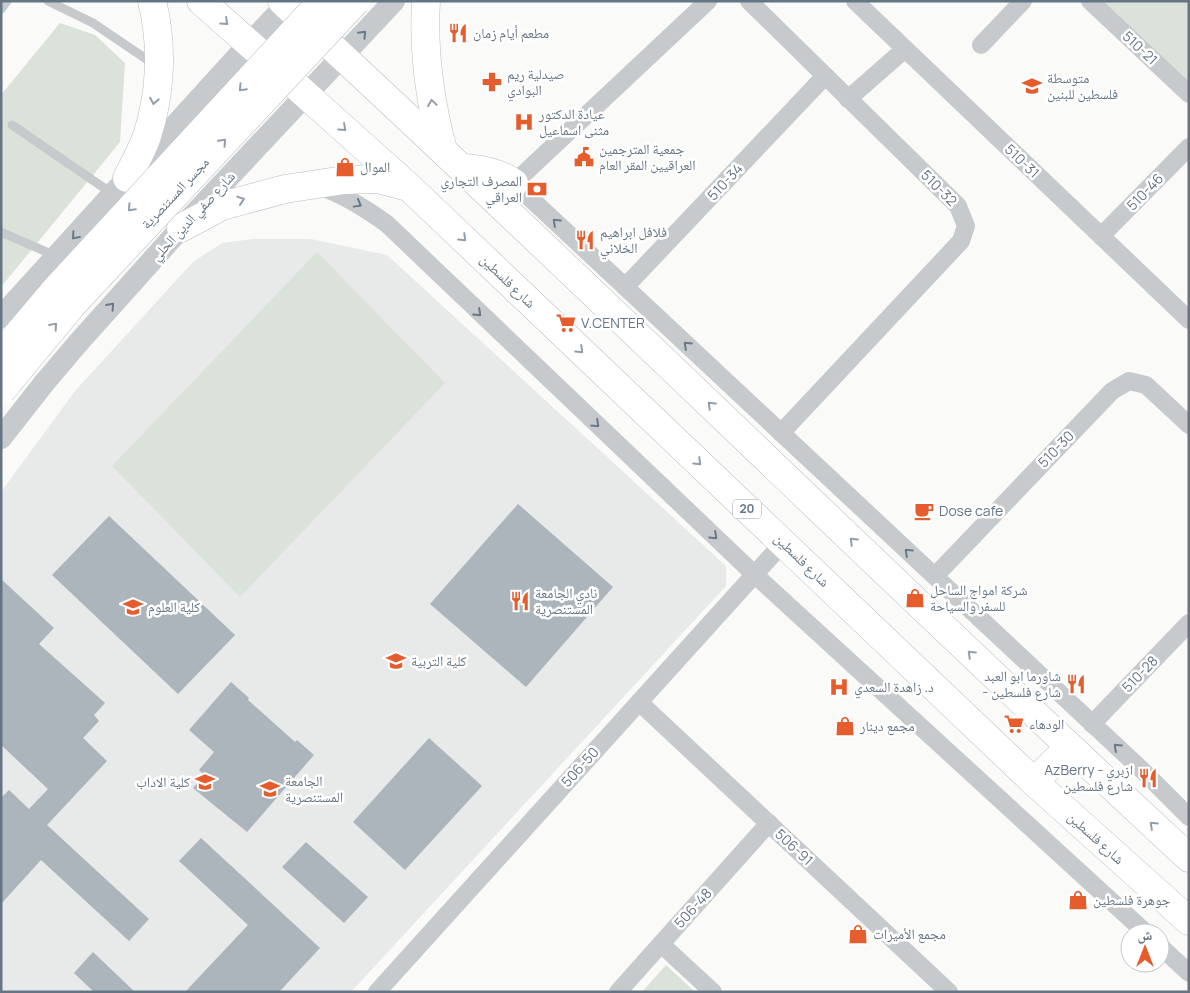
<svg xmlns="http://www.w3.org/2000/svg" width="1190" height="993" viewBox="0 0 1190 993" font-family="Manrope,'Noto Naskh Arabic',sans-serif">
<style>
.built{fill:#e8e9e9}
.green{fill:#dbe2d9}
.building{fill:#acb5bb}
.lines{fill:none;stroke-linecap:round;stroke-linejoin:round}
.primary-casing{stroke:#b9bdc1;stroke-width:29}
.service{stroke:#c6cacd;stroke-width:9}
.minor{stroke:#c6cacd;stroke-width:18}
.tertiary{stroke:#c6cacd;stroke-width:22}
.primary{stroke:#fff;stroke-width:28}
.primary-bridge-casing{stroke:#b9bdc1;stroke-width:29;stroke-linecap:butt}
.primary-bridge{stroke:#fff;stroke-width:28}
.oneway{stroke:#939ea8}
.oneway2{stroke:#6a7987}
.labels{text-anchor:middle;stroke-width:5;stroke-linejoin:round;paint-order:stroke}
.shield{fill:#fff;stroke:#939ea8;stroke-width:1}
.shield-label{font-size:12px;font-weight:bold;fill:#657583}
.poi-label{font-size:14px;fill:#657583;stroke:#fff;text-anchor:start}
.street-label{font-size:14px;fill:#657583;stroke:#fff}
</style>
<rect width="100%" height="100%" fill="#fafaf8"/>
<polygon class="built" points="253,239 311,239 387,255 726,566 726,586 351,992 1,992 1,492 75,391 193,262 222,243"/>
<g class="green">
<polygon points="1090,1 1189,1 1189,94"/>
<polygon points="60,23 95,35 125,63 120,142 1,287 1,95"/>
<polygon points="317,252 445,383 240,597 112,466"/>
<polygon points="666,965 695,992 642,992"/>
</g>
<g class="building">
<polygon points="518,504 613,587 526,687 430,604"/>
<polygon points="109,516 235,635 178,694 52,575"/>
<polygon points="1,579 54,628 39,644 105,703 94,715 99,721 83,738 107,761 47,825 149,919 129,941 41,860 1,904 1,798 9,790 29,809 48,789 1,745"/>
<polygon points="231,682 249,698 248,700 295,742 297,740 314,755 247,832 193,788 204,775 199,770 214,752 189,730"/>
<polygon points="429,738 482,786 405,870 353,822"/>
<polygon points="201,838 320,948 279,992 185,992 248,925 179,861"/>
<polygon points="306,842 368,897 344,923 282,867"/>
<polygon points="93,952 135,992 94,992 74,973"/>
</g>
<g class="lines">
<defs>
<g id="primary">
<polyline points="201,1 261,54"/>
<polyline points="282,1 297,15"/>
<path d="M426,1C423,51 430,102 443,150"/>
<path d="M332,47C620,314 900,591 1189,858"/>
<polyline points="295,85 410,188 1034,782 1189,921"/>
<path d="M462,168C481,169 498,172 514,183"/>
<path d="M127,178C134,165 142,150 147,136C161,93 163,45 152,1"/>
<polyline points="181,228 222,206 285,189 344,180 378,179 408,187"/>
<polyline points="1034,782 1069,747"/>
</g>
</defs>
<use href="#primary" class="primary-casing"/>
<g class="service">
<polyline points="48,1 93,23 155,65"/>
<polyline points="1,9 7,1"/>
<polyline points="12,125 113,194"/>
<polyline points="1,232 56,256"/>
</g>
<g class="minor">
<polyline points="708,1 514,183 1143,771 1189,817"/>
<polyline points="749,1 958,206 966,226 961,241 781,433"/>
<polyline points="855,1 1189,320"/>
<polyline points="1090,1 1189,94"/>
<polyline points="981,45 1023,1"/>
<polyline points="848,99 905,49"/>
<path d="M319,186C344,195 365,208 387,224L754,574L1146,933"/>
<polyline points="1101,236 1189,147"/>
<polyline points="625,287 825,76"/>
<polyline points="935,576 1112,391 1129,381 1146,385 1189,425"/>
<polyline points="639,702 949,992"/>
<polyline points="1092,724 1189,623"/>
<polyline points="661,944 713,992"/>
<polyline points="1160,946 1189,973"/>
<polyline points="377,992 783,543"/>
<polyline points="618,992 769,823"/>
</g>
<g class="tertiary">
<polyline points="1,317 249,44 290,1"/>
<polyline points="1,438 45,382 79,342 181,228 394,1"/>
</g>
<use href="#primary" class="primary"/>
<defs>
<g id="primary-bridge">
<polyline points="1,354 56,289 322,1"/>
<polyline points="1,391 72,305 356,1"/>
</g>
</defs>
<use href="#primary-bridge" class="primary-bridge-casing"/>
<use href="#primary-bridge" class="primary-bridge"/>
</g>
<defs><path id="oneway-chevron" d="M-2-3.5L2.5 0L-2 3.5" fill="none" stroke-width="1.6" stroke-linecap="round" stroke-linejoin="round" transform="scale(1.25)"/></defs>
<g class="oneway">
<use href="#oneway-chevron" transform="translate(225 22) rotate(42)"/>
<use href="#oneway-chevron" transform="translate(242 88) rotate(133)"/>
<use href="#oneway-chevron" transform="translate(154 101) rotate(100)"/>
<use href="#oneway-chevron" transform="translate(432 103) rotate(-98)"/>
<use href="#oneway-chevron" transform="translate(343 128) rotate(42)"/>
<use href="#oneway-chevron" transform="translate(223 142) rotate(-47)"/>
<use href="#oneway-chevron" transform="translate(241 200) rotate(-18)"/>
<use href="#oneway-chevron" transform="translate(131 208) rotate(133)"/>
<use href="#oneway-chevron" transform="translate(463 238) rotate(44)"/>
<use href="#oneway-chevron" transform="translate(54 326) rotate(-49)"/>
<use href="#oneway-chevron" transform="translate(580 350) rotate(44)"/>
<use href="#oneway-chevron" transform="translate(711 405) rotate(-136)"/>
<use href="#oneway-chevron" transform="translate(698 462) rotate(44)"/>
<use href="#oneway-chevron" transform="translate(853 541) rotate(-136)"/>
<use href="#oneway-chevron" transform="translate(971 654) rotate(-136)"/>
<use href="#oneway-chevron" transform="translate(1153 825) rotate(-137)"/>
</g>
<g class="oneway2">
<use href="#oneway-chevron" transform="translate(363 34) rotate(-46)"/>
<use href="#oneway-chevron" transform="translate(358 204) rotate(29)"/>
<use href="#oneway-chevron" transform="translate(556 222) rotate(-137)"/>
<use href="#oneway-chevron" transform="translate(75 236) rotate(132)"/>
<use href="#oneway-chevron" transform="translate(111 306) rotate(-48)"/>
<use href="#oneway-chevron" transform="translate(478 313) rotate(43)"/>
<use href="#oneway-chevron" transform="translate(687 345) rotate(-137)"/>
<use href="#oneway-chevron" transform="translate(596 424) rotate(43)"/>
<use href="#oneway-chevron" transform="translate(714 536) rotate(43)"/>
<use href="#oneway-chevron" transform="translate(908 552) rotate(-137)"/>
<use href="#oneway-chevron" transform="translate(1117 747) rotate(-137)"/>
</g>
<defs>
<symbol id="restaurant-bare" viewBox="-9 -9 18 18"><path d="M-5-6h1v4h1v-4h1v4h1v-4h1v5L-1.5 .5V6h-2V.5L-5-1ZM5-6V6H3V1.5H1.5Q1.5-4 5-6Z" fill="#e55d2d" stroke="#fff" stroke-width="2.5" paint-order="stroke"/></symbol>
<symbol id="pharmacy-bare" viewBox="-9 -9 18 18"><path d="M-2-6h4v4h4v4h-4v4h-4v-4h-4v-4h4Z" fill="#e55d2d" stroke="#fff" stroke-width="2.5" paint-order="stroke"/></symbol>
<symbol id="school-bare" viewBox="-9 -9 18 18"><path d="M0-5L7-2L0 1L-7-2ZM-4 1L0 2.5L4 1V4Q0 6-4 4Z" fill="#e55d2d" stroke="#fff" stroke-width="2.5" paint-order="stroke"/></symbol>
<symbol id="hospital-bare" viewBox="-9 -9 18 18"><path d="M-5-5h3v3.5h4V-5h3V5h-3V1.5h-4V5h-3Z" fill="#e55d2d" stroke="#fff" stroke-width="2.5" paint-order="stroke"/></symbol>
<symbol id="civic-bare" viewBox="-9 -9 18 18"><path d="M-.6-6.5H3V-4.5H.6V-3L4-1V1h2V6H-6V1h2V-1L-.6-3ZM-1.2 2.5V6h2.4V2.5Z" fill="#e55d2d" stroke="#fff" stroke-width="2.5" paint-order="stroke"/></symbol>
<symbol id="shop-bare" viewBox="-9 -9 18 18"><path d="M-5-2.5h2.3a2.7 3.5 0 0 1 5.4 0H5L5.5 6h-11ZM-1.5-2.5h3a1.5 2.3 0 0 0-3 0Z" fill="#e55d2d" stroke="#fff" stroke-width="2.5" paint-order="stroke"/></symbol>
<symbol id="bank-bare" viewBox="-9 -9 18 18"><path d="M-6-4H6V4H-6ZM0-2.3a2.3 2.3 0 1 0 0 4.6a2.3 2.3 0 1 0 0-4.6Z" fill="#e55d2d" stroke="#fff" stroke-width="2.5" paint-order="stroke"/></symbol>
<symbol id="supermarket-bare" viewBox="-9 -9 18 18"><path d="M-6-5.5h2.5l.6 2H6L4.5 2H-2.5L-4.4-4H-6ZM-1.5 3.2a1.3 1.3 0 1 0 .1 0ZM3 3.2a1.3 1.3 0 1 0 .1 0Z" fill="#e55d2d" stroke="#fff" stroke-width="2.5" paint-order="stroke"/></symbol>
<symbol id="cafe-bare" viewBox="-9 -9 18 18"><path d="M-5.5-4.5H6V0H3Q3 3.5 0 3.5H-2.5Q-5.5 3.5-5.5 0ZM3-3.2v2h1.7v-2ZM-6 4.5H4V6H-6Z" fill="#e55d2d" stroke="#fff" stroke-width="2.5" paint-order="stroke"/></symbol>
<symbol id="university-bare" viewBox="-9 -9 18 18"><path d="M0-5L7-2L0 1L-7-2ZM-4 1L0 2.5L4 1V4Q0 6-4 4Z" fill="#e55d2d" stroke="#fff" stroke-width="2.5" paint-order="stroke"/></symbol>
</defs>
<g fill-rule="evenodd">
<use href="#restaurant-bare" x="444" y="19" width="28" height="28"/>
<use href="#pharmacy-bare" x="478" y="68" width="28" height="28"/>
<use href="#school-bare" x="1018" y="72" width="28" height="28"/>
<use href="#hospital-bare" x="510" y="108" width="28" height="28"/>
<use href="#civic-bare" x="570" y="143" width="28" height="28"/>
<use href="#shop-bare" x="331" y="153" width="28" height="28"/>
<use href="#bank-bare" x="523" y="175" width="28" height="28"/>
<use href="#restaurant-bare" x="571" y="226" width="28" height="28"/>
<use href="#supermarket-bare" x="552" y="309" width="28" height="28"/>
<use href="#cafe-bare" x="910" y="497" width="28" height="28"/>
<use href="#shop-bare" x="901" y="584" width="28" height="28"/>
<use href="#restaurant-bare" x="506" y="587" width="28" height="28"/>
<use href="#university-bare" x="119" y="593" width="28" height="28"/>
<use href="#university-bare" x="382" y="647" width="28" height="28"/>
<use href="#restaurant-bare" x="1062" y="670" width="28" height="28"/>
<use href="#hospital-bare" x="825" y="673" width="28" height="28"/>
<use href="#supermarket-bare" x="1000" y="710" width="28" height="28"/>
<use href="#shop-bare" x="831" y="712" width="28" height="28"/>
<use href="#restaurant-bare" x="1134" y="764" width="28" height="28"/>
<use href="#university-bare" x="191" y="768" width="28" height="28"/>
<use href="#university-bare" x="256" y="775" width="28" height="28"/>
<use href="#shop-bare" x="1064" y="886" width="28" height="28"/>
<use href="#shop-bare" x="844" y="920" width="28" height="28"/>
</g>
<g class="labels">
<rect class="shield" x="733" y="499.5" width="28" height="19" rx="4"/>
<g class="shield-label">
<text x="747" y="513">20</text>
</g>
<g class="poi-label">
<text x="473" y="38">مطعم أيام زمان</text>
<text x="507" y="79">صيدلية ريم<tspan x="507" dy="16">البوادي</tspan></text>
<text x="1047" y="83">متوسطة<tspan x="1047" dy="16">فلسطين للبنين</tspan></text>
<text x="539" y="119">عيادة الدكتور<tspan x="539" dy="16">مثنى اسماعيل</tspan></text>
<text x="599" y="154">جمعية المترجمين<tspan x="599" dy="16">العراقيين المقر العام</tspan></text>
<text x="360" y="172">الموال</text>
<text x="522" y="186" text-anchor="end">المصرف التجاري<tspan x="522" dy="16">العراقي</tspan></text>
<text x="600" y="237">فلافل ابراهيم<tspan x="600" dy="16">الخلاني</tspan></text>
<text x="581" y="328">V.CENTER</text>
<text x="939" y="516">Dose cafe</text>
<text x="930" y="595">شركة امواج الساحل<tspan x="930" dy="16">للسفر والسياحة</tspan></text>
<text x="535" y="598">نادي الجامعة<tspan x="535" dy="16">المستنصرية</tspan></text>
<text x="148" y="612">كلية العلوم</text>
<text x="411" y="666">كلية التربية</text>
<text x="1061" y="681" text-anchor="end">شاورما ابو العبد<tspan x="1061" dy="16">- شارع فلسطين</tspan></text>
<text x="854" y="692">د. زاهدة السعدي</text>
<text x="1029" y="729">الودهاء</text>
<text x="860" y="731">مجمع دينار</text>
<text x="1133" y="775" text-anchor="end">AzBerry - ازبري<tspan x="1133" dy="16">شارع فلسطين</tspan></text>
<text x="285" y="786">الجامعة<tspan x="285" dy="16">المستنصرية</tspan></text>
<text x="190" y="787" text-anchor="end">كلية الاداب</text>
<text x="1093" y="905">جوهرة فلسطين</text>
<text x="873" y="939">مجمع الأميرات</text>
</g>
<g class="street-label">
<text transform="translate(1140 48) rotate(43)" y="5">510-21</text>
<text transform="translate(1022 161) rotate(44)" y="5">510-31</text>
<text transform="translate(725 182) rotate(-47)" y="5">510-34</text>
<text transform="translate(939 188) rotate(45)" y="5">510-32</text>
<text transform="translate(1145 192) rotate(-46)" y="5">510-46</text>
<text transform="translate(175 193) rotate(-47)" y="5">مجسر المستنصرية</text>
<text transform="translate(193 216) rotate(-47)" y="5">شارع صفي الدين الحلي</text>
<text transform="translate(508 281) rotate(44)" y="5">شارع فلسطين</text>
<text transform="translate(1056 449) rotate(-46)" y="5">510-30</text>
<text transform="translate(802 560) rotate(44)" y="5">شارع فلسطين</text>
<text transform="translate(1140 674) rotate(-46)" y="5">510-28</text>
<text transform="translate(580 767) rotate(-48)" y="5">506-50</text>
<text transform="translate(1096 838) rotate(42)" y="5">شارع فلسطين</text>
<text transform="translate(794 847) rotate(43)" y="5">506-91</text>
<text transform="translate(693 908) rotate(-48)" y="5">506-48</text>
</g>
</g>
<rect width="1190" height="993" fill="none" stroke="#657583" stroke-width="5"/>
<g transform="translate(1145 948)"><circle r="24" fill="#ffffff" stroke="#c1c8cd"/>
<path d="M0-4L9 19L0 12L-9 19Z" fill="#e55d2d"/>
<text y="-8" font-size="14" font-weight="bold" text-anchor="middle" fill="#657583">ش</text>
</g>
</svg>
